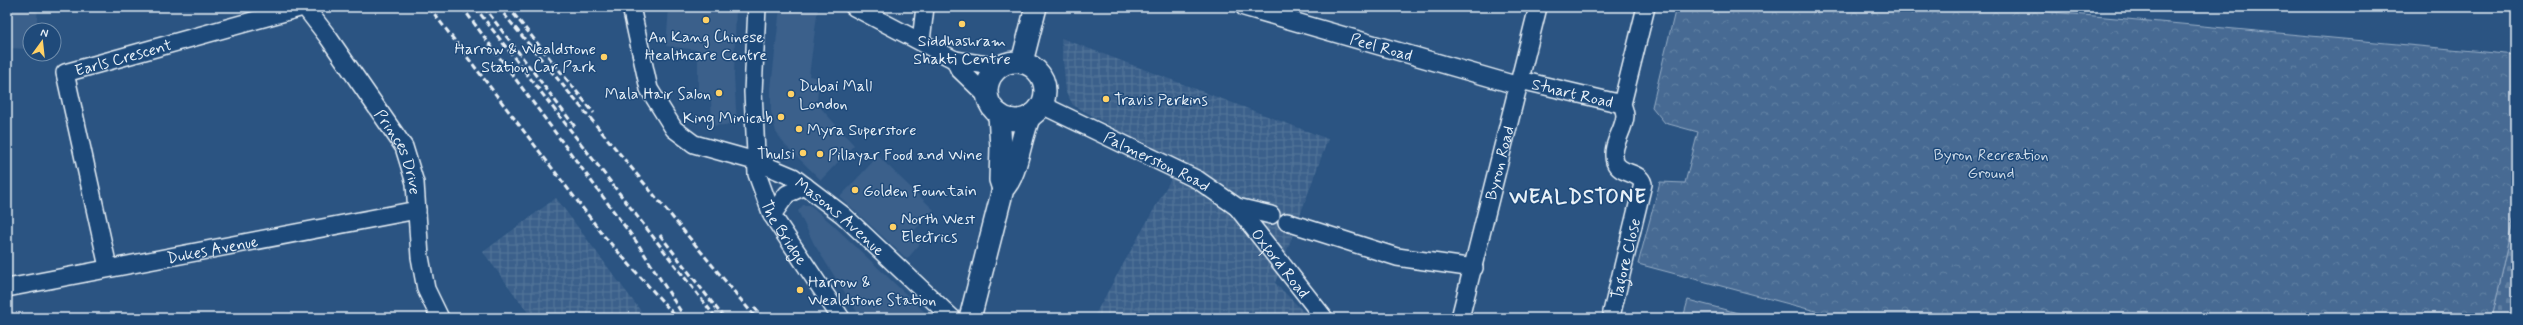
<svg xmlns="http://www.w3.org/2000/svg" width="2523" height="325" viewBox="0 0 2523 325" font-family="Mynerve,sans-serif">
<style>
.built{fill:#3a608b}
.industrial{fill:url(#industrial-grid)}
.grass{fill:#476b93;stroke:#98aec6}
.cemetery{fill:url(#cemetery-stones);stroke:#98aec6}
.park{fill:url(#park-crowns);stroke:#98aec6}
.lines{fill:none;stroke-linecap:round;stroke-linejoin:round}
.minor-casing{stroke:#e8f1f8;stroke-width:20}
.major-casing{stroke:#e8f1f8;stroke-width:24}
.minor{stroke:#1f4a7a;stroke-width:17}
.major{stroke:#1f4a7a;stroke-width:21}
.rail{stroke:#e8f1f8;stroke-width:3;stroke-dasharray:6 3;stroke-linecap:butt}
.poi-dot{fill:#ffd166;stroke:#1f4a7a;stroke-width:1.5}
.labels{text-anchor:middle;stroke-width:3;stroke-linejoin:round;paint-order:stroke}
.poi-label{font-size:16px;fill:#e8f1f8;stroke:#1f4a7a;text-anchor:start}
.street-label{font-size:16px;fill:#e8f1f8;stroke:#1f4a7a}
.park-label{font-size:16px;fill:#d0dde9;stroke:#1f4a7a}
.district-label{font-size:20px;font-weight:bold;letter-spacing:1px;fill:#e8f1f8;stroke:#1f4a7a}
</style>
<defs>
<pattern id="industrial-grid" width="8" height="8" patternUnits="userSpaceOnUse"><rect width="8" height="8" fill="#3a608b"/><path d="M0 4h8M4 0v8" fill="none" stroke="#56779c"/></pattern>
<pattern id="cemetery-stones" width="16" height="16" patternUnits="userSpaceOnUse"><rect width="16" height="16" fill="#476b93"/><path d="M2 7V4a2 2 0 0 1 4 0v3zM10 15v-3a2 2 0 0 1 4 0v3z" fill="#6281a3"/></pattern>
<pattern id="park-crowns" width="20" height="18" patternUnits="userSpaceOnUse"><rect width="20" height="18" fill="#476b93"/><path d="M2 6a3 3 0 1 1 6 0M12 15a3 3 0 1 1 6 0" fill="none" stroke="#6281a3"/></pattern>
</defs>
<rect width="100%" height="100%" fill="#2b5482"/>
<filter id="ink" filterUnits="userSpaceOnUse"><feTurbulence type="fractalNoise" baseFrequency=".025" numOctaves="2"/><feDisplacementMap in="SourceGraphic" scale="8" xChannelSelector="R" yChannelSelector="G"/><feConvolveMatrix kernelMatrix="1 2 1 2 8 2 1 2 1" color-interpolation-filters="sRGB"/></filter>
<g filter="url(#ink)">
<g class="built">
<polygon points="7,7 38,7 36,30 30,30 30,49 7,48"/>
<polygon points="669,7 736,7 734,76 737,124 712,126 711,100 698,99 698,50 666,46"/>
<polygon points="780,7 818,7 809,76 819,78 817,101 820,107 854,145 821,180 785,145 776,132 771,111 771,88"/>
<polygon points="878,156 934,210 910,235 920,244 907,259 840,197"/>
<polygon points="803,205 810,205 832,224 931,318 861,318 814,244 798,211"/>
</g>
<g class="industrial">
<polygon points="1061,38 1328,139 1275,283 1310,318 1093,318 1181,161 1129,136 1073,105 1066,92"/>
<polygon points="556,198 646,318 532,318 483,252"/>
</g>
<polygon class="grass" points="1688,300 1757,318 1683,318"/>
<polygon class="cemetery" points="2516,211 2516,318 2492,318"/>
<polygon class="park" points="1676,7 2028,7 2051,12 2516,55 2516,211 2492,318 1842,318 1638,264 1660,182 1685,183 1698,132 1665,123 1652,107"/>
<g class="lines">
<defs>
<g id="minor">
<path id="s1" d="M305,7L328,37L404,147L415,183L420,257L426,289L440,318"/>
<path id="s2" d="M631,7L649,89L674,129L694,144L755,161L793,177L843,215L952,318"/>
<path id="s3" d="M757,7L753,92L757,174L772,215L841,318"/>
<polyline points="854,7 955,60 959,69 988,97"/>
<path id="s4" d="M1244,7L1519,86"/>
<polyline points="921,41 925,7"/>
<polyline points="955,60 999,67"/>
<path id="s5" d="M1520,80L1622,104"/>
<path id="s6" d="M1042,105L1198,180L1237,207L1271,215"/>
<path id="s7" d="M1237,207L1324,318"/>
<polyline points="772,215 787,194 805,186"/>
<polyline points="1287,222 1397,257 1474,268"/>
<path id="s8" d="M108,267L65,73L303,7"/>
<path id="s9" d="M7,288L417,210"/>
<path id="s10" d="M1612,312L1643,184C1640,171 1620,175 1615,162C1610,146 1624,131 1625,116C1625,112 1623,107 1622,104L1646,7"/>
<path id="s11" d="M1460,318L1538,7"/>
</g>
<g id="major">
<circle cx="1016" cy="91" r="29"/>
<polyline points="1022,62 1036,7"/>
<polyline points="999,114 1001,147 1000,180 1002,186"/>
<path d="M970,318L1003,189C1018,174 1020,137 1030,116"/>
</g>
</defs>
<use href="#minor" class="minor-casing"/>
<use href="#major" class="major-casing"/>
<use href="#minor" class="minor"/>
<use href="#major" class="major"/>
<g class="rail">
<polyline points="429,7 604,236 677,318"/>
<polyline points="462,7 638,244 685,318"/>
<polyline points="475,7 716,318"/>
<polyline points="484,7 576,128"/>
<polyline points="498,7 756,318"/>
<polyline points="508,7 594,113"/>
<polyline points="660,235 724,318"/>
<polyline points="754,307 763,318"/>
</g>
</g>
</g>
<g class="poi-dot">
<circle cx="706" cy="20" r="4"/>
<circle cx="962" cy="24" r="4"/>
<circle cx="604" cy="57" r="4"/>
<circle cx="719" cy="93" r="4"/>
<circle cx="791" cy="94" r="4"/>
<circle cx="1106" cy="99" r="4"/>
<circle cx="781" cy="117" r="4"/>
<circle cx="799" cy="129" r="4"/>
<circle cx="803" cy="153" r="4"/>
<circle cx="820" cy="154" r="4"/>
<circle cx="855" cy="190" r="4"/>
<circle cx="893" cy="227" r="4"/>
<circle cx="800" cy="290" r="4"/>
</g>
<g class="labels">
<g class="poi-label">
<text x="706" y="42" text-anchor="middle">An Kang Chinese<tspan x="706" dy="18">Healthcare Centre</tspan></text>
<text x="962" y="46" text-anchor="middle">Siddhashram<tspan x="962" dy="18">Shakti Centre</tspan></text>
<text x="596" y="54" text-anchor="end">Harrow &amp; Wealdstone<tspan x="596" dy="18">Station Car Park</tspan></text>
<text x="799" y="91">Dubai Mall<tspan x="799" dy="18">London</tspan></text>
<text x="711" y="99" text-anchor="end">Mala Hair Salon</text>
<text x="1114" y="105">Travis Perkins</text>
<text x="773" y="123" text-anchor="end">King Minicab</text>
<text x="807" y="135">Myra Superstore</text>
<text x="795" y="159" text-anchor="end">Thulsi</text>
<text x="828" y="160">Pillayar Food and Wine</text>
<text x="863" y="196">Golden Fountain</text>
<text x="901" y="224">North West<tspan x="901" dy="18">Electrics</tspan></text>
<text x="808" y="287">Harrow &amp;<tspan x="808" dy="18">Wealdstone Station</tspan></text>
</g>
<g class="street-label">
<text dy="6" stroke="none"><textPath href="#s4" startOffset="143">Peel Road</textPath></text>
<text dy="6" stroke="none"><textPath href="#s8" startOffset="259">Earls Crescent</textPath></text>
<text dy="6" stroke="none"><textPath href="#s5" startOffset="54">Stuart Road</textPath></text>
<text dy="6" stroke="none"><textPath href="#s1" startOffset="174">Princes Drive</textPath></text>
<text dy="6" stroke="none"><textPath href="#s6" startOffset="128">Palmerston Road</textPath></text>
<text dy="6" stroke="none"><textPath href="#s11" startOffset="160">Byron Road</textPath></text>
<text dy="6" stroke="none"><textPath href="#s2" startOffset="322">Masons Avenue</textPath></text>
<text dy="6" stroke="none"><textPath href="#s3" startOffset="232">The Bridge</textPath></text>
<text dy="6" stroke="none"><textPath href="#s9" startOffset="209">Dukes Avenue</textPath></text>
<text dy="6" stroke="none"><textPath href="#s10" startOffset="55">Tagore Close</textPath></text>
<text dy="6" stroke="none"><textPath href="#s7" startOffset="71">Oxford Road</textPath></text>
</g>
<g class="park-label">
<text x="1991" y="160">Byron Recreation<tspan x="1991" dy="18">Ground</tspan></text>
</g>
<g class="district-label">
<text x="1578" y="203">WEALDSTONE</text>
</g>
</g>
<rect width="2523" height="325" fill="none" stroke="#1f4a7a" stroke-width="24"/>
<rect x="12" y="12" width="2499" height="301" fill="none" stroke="#e8f1f8" stroke-width="1.5" filter="url(#ink)"/>
<g transform="translate(42 42) rotate(15)"><circle r="19" fill="#1f4a7a" stroke="#6f8dac"/>
<path d="M0-3L7 15L0 10L-7 15Z" fill="#ffd166"/>
<text y="-6" font-size="11" font-weight="bold" text-anchor="middle" fill="#e8f1f8">N</text>
</g>
</svg>
